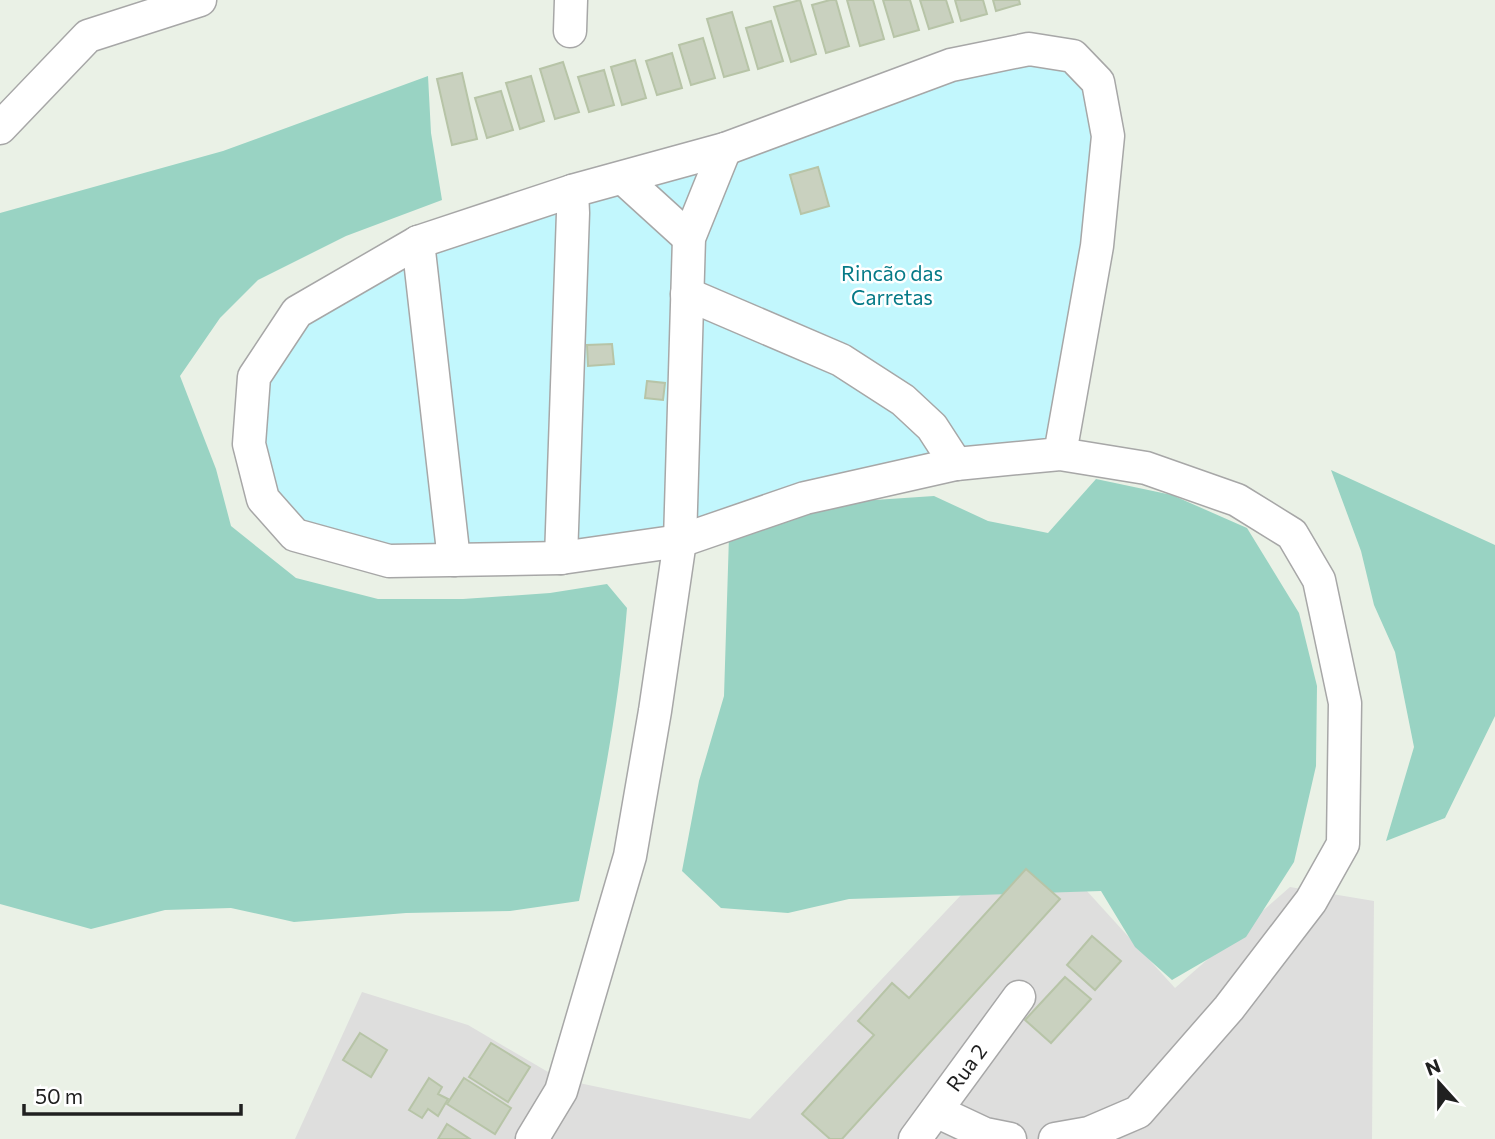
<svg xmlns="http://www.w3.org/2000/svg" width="1495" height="1139" viewBox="0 0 1495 1139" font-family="Commissioner,sans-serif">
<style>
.residential{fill:#dededd}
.forest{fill:#99d3c3}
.park{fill:#c2f7fd}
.building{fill:#c9d1bf;stroke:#b7c4a7;stroke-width:2}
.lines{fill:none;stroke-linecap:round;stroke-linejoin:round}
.minor-casing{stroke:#a7a7a7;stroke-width:35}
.minor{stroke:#fff;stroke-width:32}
.labels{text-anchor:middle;stroke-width:5;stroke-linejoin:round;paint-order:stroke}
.park-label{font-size:21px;fill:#057a87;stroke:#fff}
.street-label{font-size:21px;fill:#202020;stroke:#fff}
</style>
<rect width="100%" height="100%" fill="#eaf1e6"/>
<polygon class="residential" points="1027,825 1175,988 1290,887 1374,901 1372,1139 295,1139 362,992 468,1025 560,1079 750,1119"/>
<g class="forest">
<path d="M428,76L431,133L442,200L346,236L258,280L220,318L180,376L216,469L231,526L296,578L378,599H463L550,593L607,584L627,608C619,707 600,804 579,901L510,911L406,913L294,922L231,908L165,910L91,929L0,904V213L223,151Z"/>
<polygon points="1331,470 1495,545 1495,716 1445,818 1386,841 1414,747 1395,652 1374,605 1361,551"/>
<polygon points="1096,479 1172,495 1247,528 1299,613 1317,686 1316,766 1294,862 1246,937 1172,980 1135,947 1101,891 849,899 788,913 721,908 682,871 699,781 724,696 729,536 845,502 934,496 988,521 1048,533"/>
</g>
<polygon class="park" points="1029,49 1098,82 1060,454 680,541 389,561 295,535 263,499 254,377 297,312 418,242"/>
<g class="building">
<polygon points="800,0 816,54 791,62 774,7"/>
<polygon points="830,0 836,0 849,46 826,53 812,5"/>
<polygon points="847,0 873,0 884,39 860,46"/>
<polygon points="883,0 910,0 919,30 894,37"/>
<polygon points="920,0 946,0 953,22 929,29"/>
<polygon points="955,0 983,0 987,14 961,21"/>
<polygon points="993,0 1019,0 1020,4 996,11"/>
<polygon points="732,12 749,70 724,77 707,19"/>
<polygon points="771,21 783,61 758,69 746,28"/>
<polygon points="703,38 715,78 691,85 679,45"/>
<polygon points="672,53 682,88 657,95 646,61"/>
<polygon points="635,60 646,98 622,105 611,67"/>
<polygon points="563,62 579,112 555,119 540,69"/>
<polygon points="604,70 614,105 589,112 578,77"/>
<polygon points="462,73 477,139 452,145 437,79"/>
<polygon points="531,76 544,121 520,129 506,83"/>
<polygon points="501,91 513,130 487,138 475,98"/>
<polygon points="818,167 829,206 801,214 790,175"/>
<polygon points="612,344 614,364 588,366 587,345"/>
<polygon points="647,381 665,383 663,400 645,398"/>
<polygon points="1026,869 1060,899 842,1139 830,1139 802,1114 874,1035 858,1021 892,983 909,998"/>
<polygon points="1092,936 1121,961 1095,990 1067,965"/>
<polygon points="1065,977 1091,999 1051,1043 1025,1020"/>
<polygon points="360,1033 387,1050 371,1077 343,1060"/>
<polygon points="491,1043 530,1067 508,1102 469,1077"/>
<polygon points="429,1078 442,1087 438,1094 448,1099 438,1116 428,1109 422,1118 409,1110"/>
<polygon points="464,1078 511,1108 495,1134 447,1104"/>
<polygon points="447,1124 470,1139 438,1139"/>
</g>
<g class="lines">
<defs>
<g id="minor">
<polyline points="570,31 571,0"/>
<polyline points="0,128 88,36 200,0"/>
<polyline points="623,178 689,238"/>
<polyline points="418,242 454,560"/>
<polyline points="687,294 841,360 903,400 932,427 956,464"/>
<polyline points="561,558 573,213 572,191"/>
<polyline points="936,1111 985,1134 1010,1139"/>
<polyline points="532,1139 561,1091 630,856 655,711 680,541 689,238 725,149"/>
<path id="s1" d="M915,1139L1019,997"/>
<polyline points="1055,1139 1089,1133 1138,1112 1229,1008 1311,901 1343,844 1345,703 1319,580 1292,534 1237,500 1146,468 1060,454 956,464 805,498 680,541 561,558 389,561 295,535 263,499 249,444 254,377 297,312 418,242 572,191 725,149 951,65 1029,49 1073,56 1098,82 1108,136 1097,246 1060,454"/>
</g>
</defs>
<use href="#minor" class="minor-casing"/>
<use href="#minor" class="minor"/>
</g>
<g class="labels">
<g class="park-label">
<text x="892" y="281">Rincão das<tspan x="892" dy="24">Carretas</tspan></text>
</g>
<g class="street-label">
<text dy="7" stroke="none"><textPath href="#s1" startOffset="88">Rua 2</textPath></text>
</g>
</g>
<g transform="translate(1439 1083) rotate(339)" stroke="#ffffff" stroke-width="5" paint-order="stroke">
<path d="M0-5L12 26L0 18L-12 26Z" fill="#202020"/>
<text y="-10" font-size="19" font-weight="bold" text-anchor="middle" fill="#202020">N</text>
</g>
<path d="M24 1104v10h217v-10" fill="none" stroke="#202020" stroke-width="3.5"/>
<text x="35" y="1104" font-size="21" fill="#202020" stroke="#ffffff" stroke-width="5" paint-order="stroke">50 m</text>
</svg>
